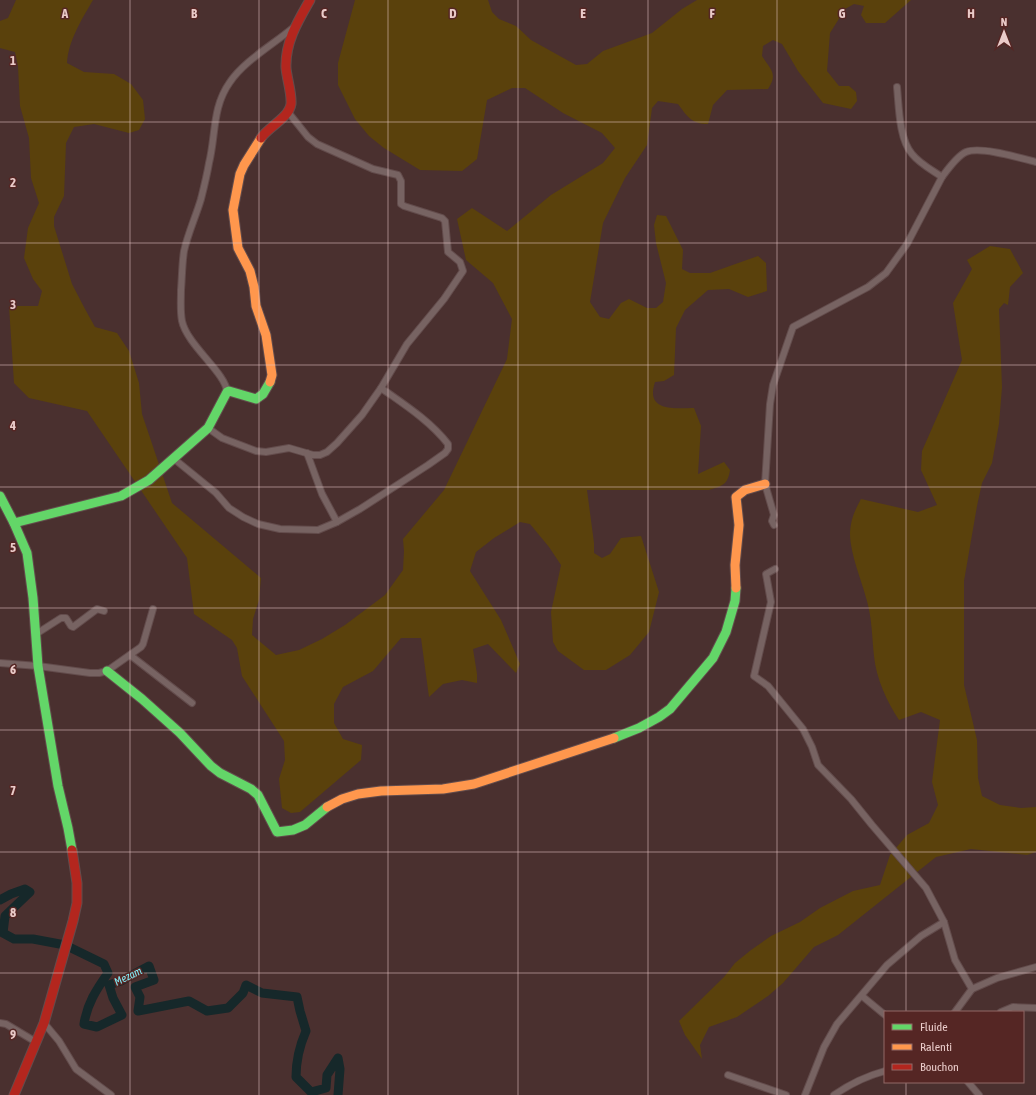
<svg xmlns="http://www.w3.org/2000/svg" width="1036" height="1095" viewBox="0 0 1036 1095" font-family="'Asap Condensed',sans-serif">
<style>
.green{fill:#5a410c}
.lines{fill:none;stroke-linecap:round;stroke-linejoin:round}
.river{stroke:#16282a;stroke-width:9}
.street-casing{stroke:#634c4c;stroke-width:8}
.fast-casing{stroke:#634c4c;stroke-width:11}
.slow-casing{stroke:#634c4c;stroke-width:11}
.jam-casing{stroke:#634c4c;stroke-width:11}
.street{stroke:#776362;stroke-width:6}
.fast{stroke:#63d668;stroke-width:9}
.slow{stroke:#ff974d;stroke-width:9}
.jam{stroke:#b3261e;stroke-width:9}
.grid{fill:none;stroke:#eacbc9;stroke-width:1;stroke-opacity:0.55}
.labels{text-anchor:middle;stroke-width:3;stroke-linejoin:round;paint-order:stroke}
.water-label{font-size:11px;font-style:italic;fill:#83f0fa;stroke:#552624}
.grid-label{font-size:13px;text-anchor:middle;font-weight:bold;fill:#eacbc9;stroke:#552624;stroke-width:3;stroke-linejoin:round;paint-order:stroke}
</style>
<rect width="100%" height="100%" fill="#4a302f"/>
<g class="green">
<path d="M16,0H93C82,19 68,41 67,63L84,72L114,74L131,84L143,100L145,119L139,130L129,133L94,124L74,127L66,143L64,196L54,217V226L72,284L85,309L95,327L117,333L129,351L139,383L142,414L172,503L261,578L259,600L253,619L252,635L276,655L299,650L322,639L345,625L385,595L403,570L404,551L403,539L444,490L507,359L512,319L493,283L466,260L457,219L472,208L507,231L551,195L603,163L615,148L602,133L563,113L525,88H512L487,100L477,159L462,171L420,170L384,148L369,136L355,119L338,85V63L355,0H488L492,12L499,19L516,26L531,40L576,65L587,64L603,51L652,33L682,9L697,0H911L885,23H866L861,15L864,6L854,4L845,9L830,33L827,71L839,86H849L856,92L857,101L851,109L823,103L798,71L782,44L773,40L763,46L762,56C771,70 778,74 768,89L727,90L713,105L708,124C691,124 687,116 678,104L658,101L652,108L647,145L625,178L603,223L590,302L600,317L609,319L621,303L629,299L647,308H656L663,302L666,283L656,243L654,225L657,215L666,216L683,250L682,269L690,273H710L758,256L766,263L767,291L748,297L729,289L708,290L685,310L676,328L674,375L664,381L655,382C654,385 653,389 653,392C652,412 681,408 694,408L701,426L698,474L724,462L730,470C728,484 723,486 709,490H587L594,543V553L602,558L610,554L621,538L641,536L659,592L649,632L630,655L606,670H584L558,651L553,642L551,612L561,565L549,547L530,524L520,522L494,538L476,552L470,571L501,620L520,664L516,673L488,644L473,649L477,674V683L462,680L443,684L429,697L421,638H401L373,671L343,687L334,704V723L343,739L362,745L361,760L300,812L291,813L282,808L279,779L285,760L284,741L242,676L237,648L232,640L194,614L187,558L87,411L29,398L14,383L9,306H38L42,291L33,279L24,258L28,228L39,203L31,178L29,138L20,106L18,66L15,52L0,48V21L8,18Z"/>
<path d="M990,246L1010,249L1023,273L1010,287L1008,305L1004,303L999,309L1002,387L999,424L992,463L982,483L977,506L964,581V685L977,740L978,778L982,796L1000,805L1021,808L1036,807V852L1027,855L971,849L936,857L838,935L814,947L783,983L768,996L737,1017L709,1027L700,1045L702,1059L685,1035L679,1021L724,977L735,963L751,950L771,936L800,922L820,908L853,891L880,885L890,855L907,835L929,823L938,805L932,782L940,720L921,712L899,720C887,702 876,678 874,656C872,637 872,619 867,601C862,581 850,554 850,533C851,519 854,512 861,499L918,512L937,505L921,470L922,451L962,360L953,303L972,269L967,260Z"/>
</g>
<g class="lines">
<path class="river" d="M0,900L11,894L25,889L30,892L5,916L3,933L14,939H33L65,945L104,964L108,973C96,990 87,1004 84,1024L97,1027L122,1015L113,998L109,985L121,981L149,966L154,980L135,987L140,997L138,1011L189,1001L207,1011L228,1008L243,993L246,985L262,993L297,997L300,1011L306,1031C299,1047 296,1061 296,1077L311,1092L326,1088L327,1075L338,1058L340,1069L338,1095"/>
<defs>
<g id="street">
<path d="M897,87C899,107 899,139 912,154C920,164 932,170 942,177"/>
<path d="M227,392C226,373 187,345 182,321C180,311 181,301 181,290C182,278 182,264 184,251C188,233 196,216 201,199C204,187 207,175 209,163C216,135 212,107 230,82C244,61 274,44 294,27"/>
<polyline points="208,428 222,438 256,451 266,452 289,448 313,455 320,455 327,452 337,443 362,415 381,388 407,344 444,299 463,271 460,262 448,252 445,221 442,218 404,206 401,204 401,181 398,175 373,169 317,144 308,137 288,112"/>
<polyline points="307,453 322,494 337,522"/>
<path d="M173,458L216,493L229,508L243,517L258,524L280,529L318,530L337,522L360,509L428,465L445,453L448,449V444C430,421 405,405 381,388"/>
<path d="M774,525L772,521L774,515L765,484L770,404L773,385L793,327L868,287L886,273L907,244L942,177C948,169 957,156 966,152C981,146 1020,158 1036,162"/>
<polyline points="775,569 766,574 771,602 754,676 768,686 803,729 812,747 818,765 851,799 872,825 926,888 944,922 955,960 972,989 955,1012"/>
<polyline points="36,634 61,618 66,618 71,626 73,627 97,609 104,611"/>
<polyline points="130,655 192,703"/>
<polyline points="0,663 38,666 90,673 99,673 107,671 141,647 143,644 153,609"/>
<polyline points="972,989 997,978 1036,967"/>
<polyline points="862,996 885,1015"/>
<polyline points="1001,1012 1013,1007 1036,1008"/>
<polyline points="0,1023 6,1024 36,1042"/>
<polyline points="44,1023 59,1041 76,1069 111,1095"/>
<polyline points="728,1075 786,1095"/>
<polyline points="968,1082 979,1095"/>
<polyline points="805,1095 824,1047 837,1024 887,965 921,936 944,922"/>
<path d="M834,1095C850,1084 866,1076 885,1071"/>
</g>
<g id="fast">
<polyline points="0,496 14,523 27,553 33,598 38,666 58,786 68,828 72,850"/>
<polyline points="14,523 121,496 149,480 208,428 227,392 229,391 256,399 263,394 270,382"/>
<polyline points="107,671 142,699 180,733 211,766 220,773 251,789 258,795 277,832 293,830 305,825 327,807"/>
<polyline points="614,738 639,728 659,717 670,709 713,658 726,632 735,601 736,588"/>
</g>
<g id="slow">
<polyline points="261,138 244,165 240,174 233,210 238,248 250,271 254,287 256,306 266,335 272,375 270,382"/>
<polyline points="736,588 735,565 739,525 736,497 745,490 765,484"/>
<polyline points="327,807 342,799 358,794 381,791 443,789 474,784 614,738"/>
</g>
<g id="jam">
<path d="M261,138C268,127 289,118 291,104C292,94 287,79 286,68C285,42 298,21 310,0"/>
<polyline points="14,1095 44,1023 73,921 77,903 77,883 72,850"/>
</g>
</defs>
<use href="#street" class="street-casing"/>
<use href="#fast" class="fast-casing"/>
<use href="#slow" class="slow-casing"/>
<use href="#jam" class="jam-casing"/>
<use href="#street" class="street"/>
<use href="#fast" class="fast"/>
<use href="#slow" class="slow"/>
<use href="#jam" class="jam"/>
</g>
<path class="grid" d="M130,0V1095M259,0V1095M388,0V1095M518,0V1095M648,0V1095M777,0V1095M906,0V1012M0,122H1036M0,243H1036M0,365H1036M0,487H1036M0,608H1036M0,730H1036M0,852H1036M0,973H1036M906,1082V1095"/>
<g class="labels">
<g class="water-label">
<text transform="translate(128 976) rotate(-26)" y="4">Mezam</text>
</g>
</g>
<g class="grid-label">
<text x="65" y="18">A</text>
<text x="194" y="18">B</text>
<text x="324" y="18">C</text>
<text x="453" y="18">D</text>
<text x="583" y="18">E</text>
<text x="712" y="18">F</text>
<text x="842" y="18">G</text>
<text x="971" y="18">H</text>
<text x="13" y="65">1</text>
<text x="13" y="187">2</text>
<text x="13" y="309">3</text>
<text x="13" y="430">4</text>
<text x="13" y="552">5</text>
<text x="13" y="674">6</text>
<text x="13" y="795">7</text>
<text x="13" y="917">8</text>
<text x="13" y="1039">9</text>
</g>
<rect x="884" y="1011" width="140" height="72" fill="#552624" stroke="#916866"/>
<rect x="892" y="1024" width="20" height="6" fill="#63d668" stroke="#916866"/>
<text x="920" y="1031" font-size="12" fill="#eacbc9">Fluide</text>
<rect x="892" y="1044" width="20" height="6" fill="#ff974d" stroke="#916866"/>
<text x="920" y="1051" font-size="12" fill="#eacbc9">Ralenti</text>
<rect x="892" y="1064" width="20" height="6" fill="#b3261e" stroke="#916866"/>
<text x="920" y="1071" font-size="12" fill="#eacbc9">Bouchon</text>
<g transform="translate(1004 32)" stroke="#552624" stroke-width="3" paint-order="stroke">
<path d="M0-3L7 15L0 10L-7 15Z" fill="#eacbc9"/>
<text y="-6" font-size="11" font-weight="bold" text-anchor="middle" fill="#eacbc9">N</text>
</g>
</svg>
